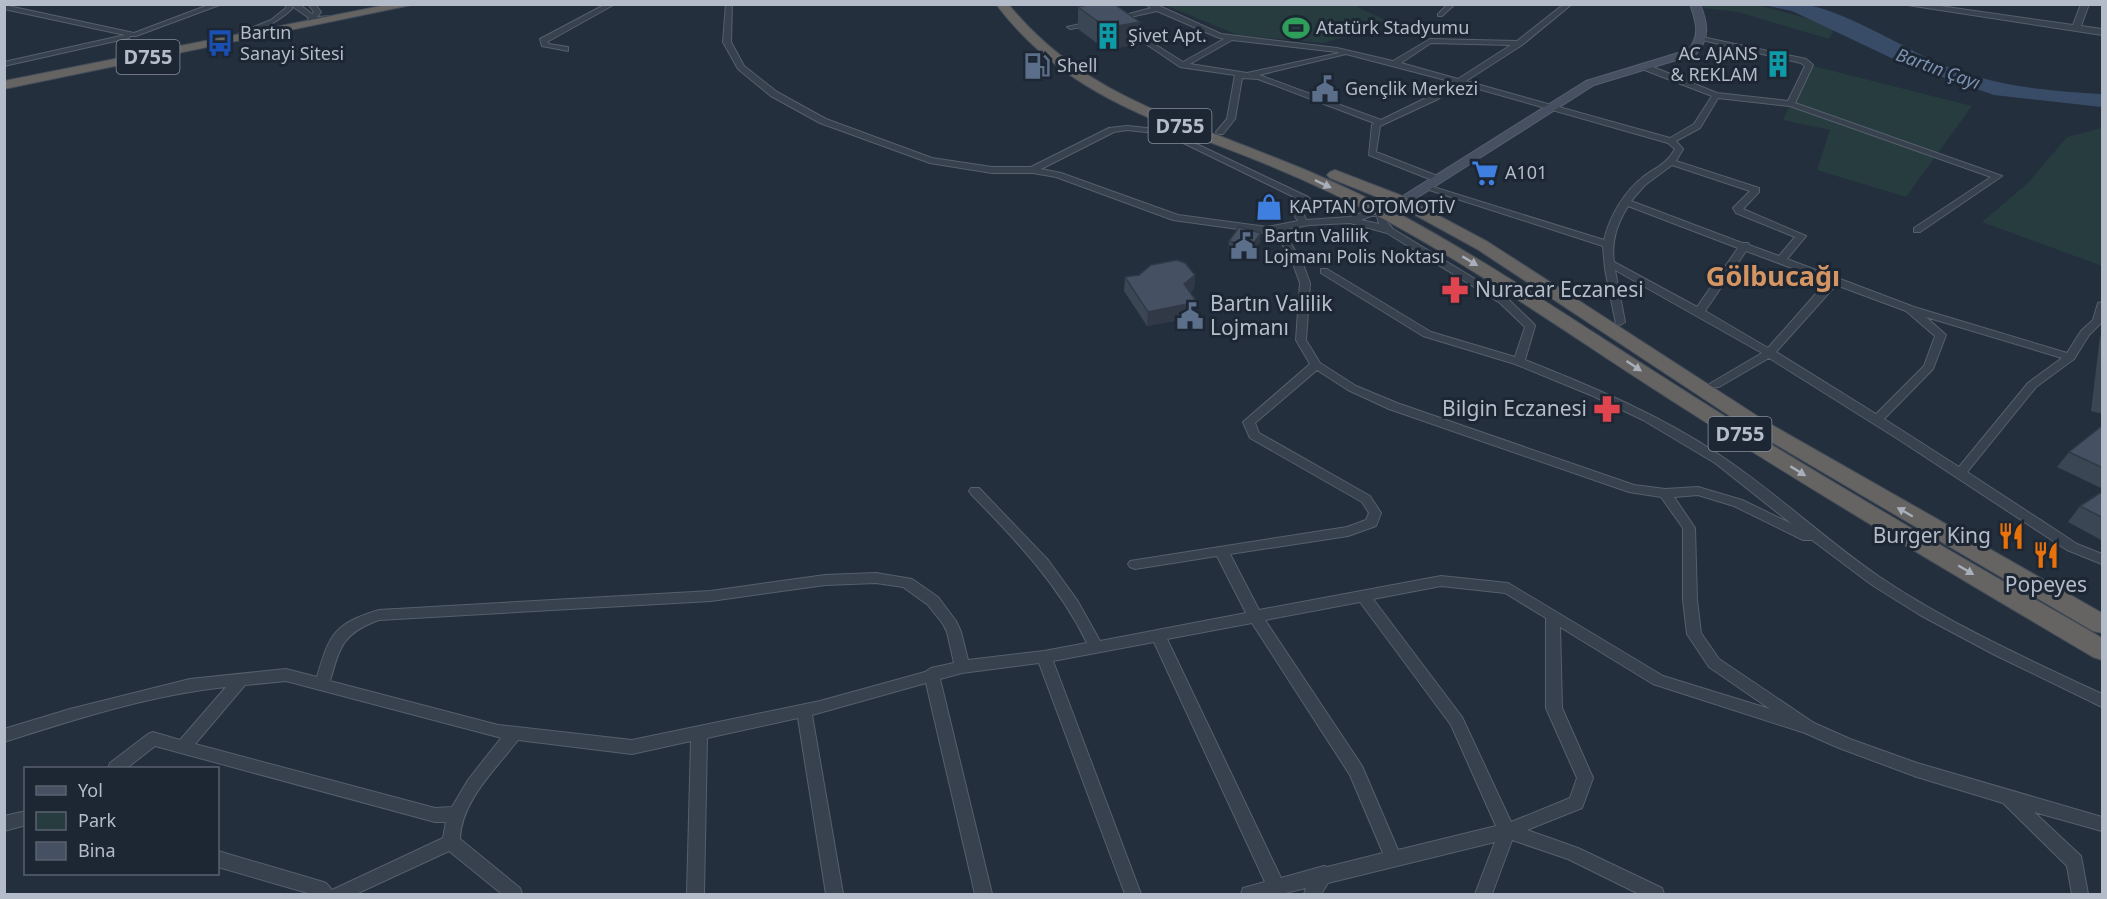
<svg xmlns="http://www.w3.org/2000/svg" width="2107" height="899" viewBox="0 0 2107 899" font-family="'Noto Sans',sans-serif">
<style>
.green{fill:#263c3f}
.water{fill:#394c67}
.lines{fill:none;stroke-linecap:round;stroke-linejoin:round}
.minor-casing{stroke:#565f6c;stroke-width:2}
.tertiary-casing{stroke:#565f6c;stroke-width:2}
.secondary-casing{stroke:#565f6c;stroke-width:2}
.trunk-casing{stroke:#434c59;stroke-width:2}
.minor{fill:#38414e;fill-rule:evenodd}
.tertiary{fill:#38414e;fill-rule:evenodd}
.secondary{fill:#465061;fill-rule:evenodd}
.trunk{fill:#656462;fill-rule:evenodd}
.wall{fill:#3b4654}
.shaded-wall{fill:#303945}
.building{fill:#455162;stroke:#303945;stroke-width:1.5}
.oneway{fill:#a8afba}
.labels{text-anchor:middle;stroke-width:6;stroke-linejoin:round;paint-order:stroke}
.far-poi-label{font-size:18px;fill:#b4bcc9;stroke:#1d2633;text-anchor:start}
.far-water-label{font-size:18px;font-style:italic;fill:#7c92b1;stroke:#1d2633}
.shield{fill:#1d2633;stroke:#878f9c;stroke-width:1.5}
.shield-label{font-size:20px;font-weight:bold;fill:#b4bcc9}
.poi-label{font-size:21px;fill:#b4bcc9;stroke:#1d2633;text-anchor:start}
.district-label{font-size:27px;font-weight:bold;fill:#d59563;stroke:#1d2633}
</style>
<rect width="100%" height="100%" fill="#242f3e"/>
<g class="green">
<polygon points="1165,5 1363,5 1357,7 1390,22 1324,43 1238,35"/>
<polygon points="1704,5 1758,5 1813,20 1834,30 1829,39 1738,12 1702,8"/>
<polygon points="1809,65 1972,106 1906,197 1817,170 1830,130 1783,120"/>
<polygon points="2102,128 2102,266 1982,222 2028,183 2067,137"/>
</g>
<path class="water" d="M1764,5C1776,4 1789,3 1801,4C1840,8 1902,47 1940,64C1992,86 2047,91 2102,94V107L1994,95L1902,63L1792,11Z"/>
<g class="lines">
<defs>
<g id="minor">
<polygon points="211,4 222,4 136,36 130,36 129,38 4,66 4,62 125,35 4,9 4,5 134,33"/>
<path d="M285,4H299L312,14L314,12L308,4H315L321,12L317,17L333,16L336,18L307,23L306,22L309,18L292,6V9C282,18 252,39 239,33L271,20L286,8Z"/>
<polygon points="606,4 615,4 547,42 549,44 568,47 568,51 542,46 540,39"/>
<path d="M726,4H732L731,42L744,66L777,92L826,119L932,158L992,167H1031L1109,128L1127,126L1167,130L1308,197L1310,199L1303,213L1306,220L1350,217L1370,210L1385,211L1387,222L1393,229L1508,299L1534,324L1535,326L1525,360C1593,387 1660,415 1721,456C1777,493 1825,540 1881,578C1950,624 2027,659 2102,694V707L1995,655L1920,615L1872,585L1812,540H1803L1734,506L1698,495L1674,497L1695,528L1697,600L1701,633L1719,659L1814,723L1850,739L1917,763L2102,817V831L2034,812L2081,856L2088,894H2072L2067,866L2003,803L1917,777L1839,748L1805,733L1653,684L1560,627L1562,708L1593,778L1582,808L1527,830L1578,848L1662,888L1664,894H1639L1568,859L1512,840L1492,894H1475L1495,842L1328,883L1321,894H1304L1306,888L1281,894H1241L1243,888L1265,882L1154,642L1053,661L1141,894H1125L1039,663L962,673L940,679L992,894H975L926,683L812,715L843,894H826L798,718L707,738L704,894H687L691,741L632,754L518,740C496,769 461,801 460,839L520,888L522,894H502L449,851L356,894H311L218,867V851L320,881L326,883L332,890L443,838L446,822H435L155,746L127,768H108L110,763L148,734L153,732L180,740L226,687C150,695 76,719 4,742V729L70,709L190,679L286,669L317,677C330,633 334,624 379,610L711,591L825,575L876,573L912,579L938,597L956,621L961,632L968,660L1044,651L1087,643C1059,585 1015,539 971,494L969,491L971,488H979L1048,560L1077,600L1100,641L1246,613L1217,556L1135,569L1130,567L1128,564L1130,561L1347,527L1366,520L1369,513L1362,502L1250,438L1243,422L1310,364L1296,340L1300,283L1293,264L1275,231L1267,233L1173,220L1056,177L1033,173H992L930,163L820,123L771,96L738,69L723,42ZM1127,130L1165,134L1300,200L1293,213L1298,221L1267,227L1178,215L1061,173L1041,169L1114,132ZM1371,216H1377L1379,224L1361,220ZM1350,223L1387,233L1500,303L1525,327L1515,357L1431,332L1327,269H1321V273L1423,336L1515,364L1593,396L1643,420L1715,463L1792,524L1742,500L1698,487L1665,489L1634,485L1397,403L1356,386L1320,363L1306,340L1310,283L1303,264L1283,230L1309,225ZM1317,370L1348,390L1389,409L1629,492L1661,497L1683,528V600L1687,634L1709,667L1770,709L1663,676L1508,583L1441,576L1259,610L1230,554L1348,536L1376,526L1381,513L1370,496L1259,433L1255,423ZM876,583L903,587L928,605L943,624L947,632L954,663L931,668L925,672L820,701L632,740L498,725L330,681C340,646 343,633 379,620L711,601L825,585ZM1441,586L1505,593L1546,618V708L1577,778L1570,798L1511,822L1462,717L1373,599ZM1360,602L1451,725L1496,826L1398,850L1362,766L1265,620ZM1252,623L1350,775L1383,853L1327,867L1324,866L1281,878L1167,639ZM286,681L498,737L501,738L468,780L452,807L435,808L195,744L245,685Z"/>
<path d="M1145,4H1155L1221,34L1337,48L1393,61L1430,39L1517,41L1564,4H1572L1522,45L1466,81L1670,138L1694,124L1712,96L1642,69V65H1648L1717,93L1788,101L1805,66L1801,63L1698,39L1702,37L1806,59L1813,65L1795,103L2002,176L1920,232H1914V228L1991,177L1790,106L1718,98L1700,128L1676,141L1683,149L1676,161L1759,188V192L1743,209L1806,236L1787,259L1832,276H1840V279L1914,307L2067,353L2081,331L2093,320L2098,303L2102,302V322L2089,335L2074,359L2036,387L1967,472L2077,544L2102,554V564L2067,550L1898,439L1769,358L1719,387H1711L1709,385L1711,383L1762,353L1615,270L1625,322L1620,325L1616,324L1605,269L1603,246L1420,187L1424,184L1427,185L1604,240C1610,216 1624,192 1643,177C1655,168 1668,163 1675,149L1668,143L1461,84L1438,99L1380,126L1376,152L1440,177L1441,179L1437,182L1369,155L1372,125L1374,123L1258,79L1242,78L1235,119L1223,134H1217L1216,132L1227,119L1235,75L1180,67L1124,29L1129,28L1183,62L1224,39L1217,37L1157,11L1117,20L1114,18L1151,8ZM1232,40L1337,52L1339,53L1247,73L1190,64ZM1431,43L1511,45L1458,79L1401,63ZM1346,54L1453,82L1432,95L1381,120L1259,75ZM1672,165L1750,191L1733,208L1736,213L1795,237L1779,256L1749,245L1748,243H1742L1631,201L1645,185ZM1628,206L1738,248L1697,307L1614,262C1611,241 1617,224 1628,206ZM1746,251L1827,281L1768,348L1705,311ZM1836,285L1906,311L1935,336L1924,366L1876,414L1776,352ZM1926,317L2062,358L2028,383L1959,467L1884,419L1933,369L1946,335Z"/>
<polygon points="1448,4 1455,4 1442,16 1438,16 1438,14"/>
<polygon points="1094,21 1097,23 1096,24 1070,29 1067,27"/>
<polygon points="26,811 26,825 4,831 4,816"/>
</g>
<polygon id="tertiary" points="1901,4 1926,4 2073,25 2081,4 2089,4 2081,26 2102,29 2102,35"/>
<path id="secondary" d="M1690,4H1700C1708,24 1710,38 1696,54L1594,85L1407,204H1397L1395,201L1586,81L1688,50C1701,36 1696,21 1690,4Z"/>
<g id="trunk">
<polygon points="391,4 416,4 4,89 4,81"/>
<path d="M996,4H1008C1080,91 1163,113 1263,153C1311,171 1357,192 1403,216C1504,271 1598,337 1696,398C1829,482 1966,560 2102,638V660L2093,657C1956,576 1819,495 1685,409C1587,347 1493,279 1391,223C1346,199 1299,177 1251,158C1151,119 1063,93 996,4Z"/>
<polygon points="1335,170 1400,195 1488,242 1765,421 2102,613 2102,633 2093,631 1751,430 1477,249 1397,205 1330,178 1327,175 1330,172"/>
</g>
</defs>
<use href="#minor" class="minor-casing"/>
<use href="#tertiary" class="tertiary-casing"/>
<use href="#secondary" class="secondary-casing"/>
<use href="#trunk" class="trunk-casing"/>
<use href="#minor" class="minor"/>
<use href="#tertiary" class="tertiary"/>
<use href="#secondary" class="secondary"/>
<use href="#trunk" class="trunk"/>
</g>
<g class="wall">
<polygon points="1078,7 1140,22 1139,44 1106,50 1078,29"/>
<polygon points="1229,241 1260,242 1250,256 1228,251"/>
<polygon points="1195,275 1194,289 1190,293 1197,302 1196,317 1147,326 1124,291 1125,277"/>
<polygon points="2103,333 2103,414 2091,411 2100,337"/>
<polygon points="2103,425 2103,489 2057,467 2069,452"/>
<polygon points="2103,495 2103,541 2068,522 2080,506"/>
</g>
<g class="shaded-wall">
<polygon points="1140,22 1139,44 1106,50 1107,28"/>
<polygon points="1261,233 1260,242 1250,256 1251,247"/>
<polygon points="1195,275 1194,289 1182,299 1184,284"/>
<polygon points="1197,302 1196,317 1147,326 1148,312"/>
</g>
<g class="building">
<polygon points="1093,4 1114,4 1140,22 1107,28 1078,7"/>
<polygon points="1239,227 1261,233 1251,247 1229,241"/>
<polygon points="1177,260 1185,263 1195,275 1184,284 1197,302 1148,312 1125,277 1139,275 1151,265"/>
<polygon points="2103,425 2103,468 2069,452"/>
<polygon points="2100,493 2103,495 2103,518 2080,506"/>
</g>
<defs><path id="oneway-solid" d="M-6-.8H1V-3.2L6.5 0L1 3.2V.8H-6Z" transform="scale(1.5)"/></defs>
<g class="oneway">
<use href="#oneway-solid" transform="translate(1323 184) rotate(25)"/>
<use href="#oneway-solid" transform="translate(1470 261) rotate(31)"/>
<use href="#oneway-solid" transform="translate(1634 366) rotate(34)"/>
<use href="#oneway-solid" transform="translate(1798 471) rotate(32)"/>
<use href="#oneway-solid" transform="translate(1905 512) rotate(-150)"/>
<use href="#oneway-solid" transform="translate(1966 570) rotate(30)"/>
</g>
<defs>
<symbol id="stadium-bare" viewBox="-9 -9 18 18"><path d="M0-5a6.5 5 0 1 0 0 10a6.5 5 0 1 0 0-10ZM-3.5-1.8h7v3.6h-7Z" fill="#2e9e5b" stroke="#1d2633" stroke-width="2.5" paint-order="stroke"/></symbol>
<symbol id="building-bare" viewBox="-9 -9 18 18"><path d="M-4-6H4V6H1V3H-1V6H-4ZM-2.5-4.3h1.7v1.8h-1.7ZM.8-4.3h1.7v1.8H.8ZM-2.5-1h1.7V.8h-1.7ZM.8-1h1.7V.8H.8Z" fill="#0f9aa8" stroke="#1d2633" stroke-width="2.5" paint-order="stroke"/></symbol>
<symbol id="bus-bare" viewBox="-9 -9 18 18"><path d="M-5-6H5V4H4V6H2V4H-2V6H-4V4H-5ZM-3.5-4V0h7V-4ZM-3.5 1.2v1.5H-2V1.2ZM2 1.2v1.5H3.5V1.2Z" fill="#1a4fb4" stroke="#1d2633" stroke-width="2.5" paint-order="stroke"/></symbol>
<symbol id="fuel-bare" viewBox="-9 -9 18 18"><path d="M-5.5-6h7V0h2V4h1.3V-2.5L3-4.5l.8-.8L6-3V5H2.5V1h-1V6h-7ZM-4.2-4.7v3.2H.2V-4.7Z" fill="#5c6f8a" stroke="#1d2633" stroke-width="2.5" paint-order="stroke"/></symbol>
<symbol id="civic-bare" viewBox="-9 -9 18 18"><path d="M-.6-6.5H3V-4.5H.6V-3L4-1V1h2V6H-6V1h2V-1L-.6-3ZM-1.2 2.5V6h2.4V2.5Z" fill="#5c6f8a" stroke="#1d2633" stroke-width="2.5" paint-order="stroke"/></symbol>
<symbol id="supermarket-bare" viewBox="-9 -9 18 18"><path d="M-6-5.5h2.5l.6 2H6L4.5 2H-2.5L-4.4-4H-6ZM-1.5 3.2a1.3 1.3 0 1 0 .1 0ZM3 3.2a1.3 1.3 0 1 0 .1 0Z" fill="#3f7fe0" stroke="#1d2633" stroke-width="2.5" paint-order="stroke"/></symbol>
<symbol id="shop-bare" viewBox="-9 -9 18 18"><path d="M-5-2.5h2.3a2.7 3.5 0 0 1 5.4 0H5L5.5 6h-11ZM-1.5-2.5h3a1.5 2.3 0 0 0-3 0Z" fill="#3f7fe0" stroke="#1d2633" stroke-width="2.5" paint-order="stroke"/></symbol>
<symbol id="pharmacy-bare" viewBox="-9 -9 18 18"><path d="M-2-6h4v4h4v4h-4v4h-4v-4h-4v-4h4Z" fill="#e0444e" stroke="#1d2633" stroke-width="2.5" paint-order="stroke"/></symbol>
<symbol id="restaurant-bare" viewBox="-9 -9 18 18"><path d="M-5-6h1v4h1v-4h1v4h1v-4h1v5L-1.5 .5V6h-2V.5L-5-1ZM5-6V6H3V1.5H1.5Q1.5-4 5-6Z" fill="#e8710a" stroke="#1d2633" stroke-width="2.5" paint-order="stroke"/></symbol>
</defs>
<g fill-rule="evenodd">
<use href="#stadium-bare" x="1277" y="9" width="38" height="38"/>
<use href="#building-bare" x="1089" y="17" width="38" height="38"/>
<use href="#bus-bare" x="201" y="24" width="38" height="38"/>
<use href="#building-bare" x="1759" y="45" width="38" height="38"/>
<use href="#fuel-bare" x="1018" y="47" width="38" height="38"/>
<use href="#civic-bare" x="1306" y="70" width="38" height="38"/>
<use href="#supermarket-bare" x="1466" y="154" width="38" height="38"/>
<use href="#shop-bare" x="1250" y="188" width="38" height="38"/>
<use href="#civic-bare" x="1225" y="227" width="38" height="38"/>
<use href="#pharmacy-bare" x="1436" y="271" width="38" height="38"/>
<use href="#civic-bare" x="1171" y="297" width="38" height="38"/>
<use href="#pharmacy-bare" x="1588" y="390" width="38" height="38"/>
<use href="#restaurant-bare" x="1992" y="517" width="38" height="38"/>
<use href="#restaurant-bare" x="2027" y="536" width="38" height="38"/>
</g>
<g class="labels">
<g class="far-poi-label">
<text x="1316" y="34">Atatürk Stadyumu</text>
<text x="240" y="39">Bartın<tspan x="240" dy="21">Sanayi Sitesi</tspan></text>
<text x="1128" y="42">Şivet Apt.</text>
<text x="1758" y="60" text-anchor="end">AC AJANS<tspan x="1758" dy="21">&amp; REKLAM</tspan></text>
<text x="1057" y="72">Shell</text>
<text x="1345" y="95">Gençlik Merkezi</text>
<text x="1505" y="179">A101</text>
<text x="1289" y="213">KAPTAN OTOMOTİV</text>
<text x="1264" y="242">Bartın Valilik<tspan x="1264" dy="21">Lojmanı Polis Noktası</tspan></text>
</g>
<g class="far-water-label">
<text transform="translate(1938 69) rotate(20)" y="6">Bartın Çayı</text>
</g>
<g class="shield">
<rect x="116.5" y="40" width="63" height="34" rx="4.5"/>
<rect x="1148.5" y="109" width="63" height="34" rx="4.5"/>
<rect x="1708.5" y="417" width="63" height="34" rx="4.5"/>
</g>
<g class="shield-label">
<text x="148" y="64">D755</text>
<text x="1180" y="133">D755</text>
<text x="1740" y="441">D755</text>
</g>
<g class="poi-label">
<text x="1475" y="297">Nuracar Eczanesi</text>
<text x="1210" y="311">Bartın Valilik<tspan x="1210" dy="24">Lojmanı</tspan></text>
<text x="1587" y="416" text-anchor="end">Bilgin Eczanesi</text>
<text x="1991" y="543" text-anchor="end">Burger King</text>
<text x="2046" y="592" text-anchor="middle">Popeyes</text>
</g>
<g class="district-label">
<text x="1773" y="286">Gölbucağı</text>
</g>
</g>
<rect width="2107" height="899" fill="none" stroke="#b4bcc9" stroke-width="12"/>
<rect x="24" y="767" width="195" height="108" fill="#1d2633" stroke="#59626f" stroke-width="1.5"/>
<rect x="36" y="786" width="30" height="9" fill="#465061" stroke="#59626f" stroke-width="1.5"/>
<text x="78" y="797" font-size="18" fill="#b4bcc9">Yol</text>
<rect x="36" y="812" width="30" height="18" fill="#263c3f" stroke="#59626f" stroke-width="1.5"/>
<text x="78" y="827" font-size="18" fill="#b4bcc9">Park</text>
<rect x="36" y="842" width="30" height="18" fill="#455162" stroke="#59626f" stroke-width="1.5"/>
<text x="78" y="857" font-size="18" fill="#b4bcc9">Bina</text>
</svg>
